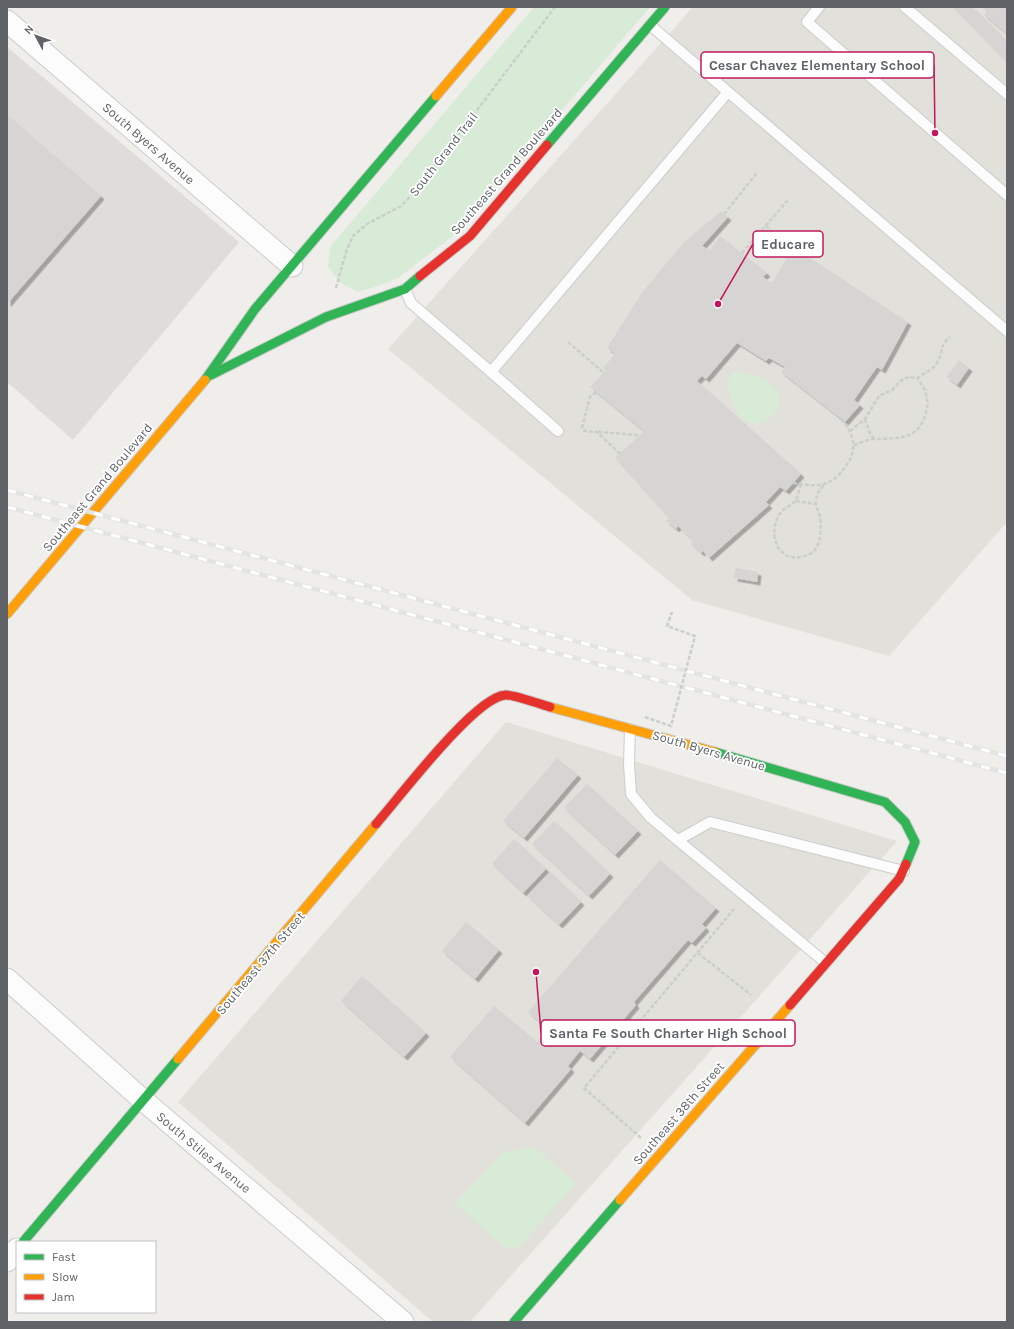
<svg xmlns="http://www.w3.org/2000/svg" width="1014" height="1329" viewBox="0 0 1014 1329" font-family="Karla,sans-serif">
<style>
.industrial{fill:#dfddda}
.education{fill:#e2e0da}
.green{fill:#d8ebd6}
.building{fill:#d6d5d3;filter:url(#shadow)}
.lines{fill:none;stroke-linecap:round;stroke-linejoin:round}
.lane-casing{stroke:#cbcccc;stroke-width:12}
.street-casing{stroke:#cbcccc;stroke-width:23}
.fast-casing{stroke:#cacacb;stroke-width:11}
.slow-casing{stroke:#cacacb;stroke-width:11}
.jam-casing{stroke:#cacacb;stroke-width:11}
.path{stroke:#cacfcc;stroke-width:2.5;stroke-dasharray:4 2;stroke-linecap:butt}
.lane{stroke:#fdfcfc;stroke-width:10}
.street{stroke:#fdfcfc;stroke-width:21}
.fast{stroke:#30b455;stroke-width:9}
.slow{stroke:#ff9f0a;stroke-width:9}
.jam{stroke:#e5322d;stroke-width:9}
.rail-casing{stroke:#e4e4e4;stroke-width:4.5}
.rail{stroke:#fff;stroke-width:3;stroke-dasharray:9;stroke-linecap:butt}
.path-bridge{stroke:#cacfcc;stroke-width:2.5;stroke-dasharray:4 2;stroke-linecap:butt}
.labels{text-anchor:middle;stroke-width:3.5;stroke-linejoin:round;paint-order:stroke}
.street-label{font-size:13px;fill:#5f6368;stroke:#fff}
.leader{fill:none;stroke:#c2185b;stroke-width:1.5}
.callout-dot{fill:#c2185b;stroke:#fff;stroke-width:1.5}
.callout{fill:#fff;stroke:#c2185b;stroke-width:1.5}
.callout-label{font-size:14px;text-anchor:middle;font-weight:bold;fill:#5f6368}
</style>
<defs>
<filter id="shadow"><feDropShadow dx="3.5" dy="3.5" stdDeviation="0" flood-color="#0004"/></filter>
</defs>
<rect width="100%" height="100%" fill="#efeeea"/>
<polygon class="industrial" points="7,47 239,242 73,440 7,382"/>
<g class="education">
<polygon points="693,7 1007,7 1007,522 889,656 692,600 388,349"/>
<polygon points="506,722 897,841 470,1322 433,1322 178,1102"/>
</g>
<g class="green">
<polygon points="534,7 650,7 458,232 398,278 375,287 357,292 339,282 328,266 330,247"/>
<path d="M734,372C741,372 748,374 755,376C804,390 767,441 741,417C733,410 730,393 727,383Z"/>
<polygon points="534,1147 576,1184 518,1248 504,1247 455,1203 504,1152"/>
</g>
<g class="building">
<polygon points="953,7 972,7 1007,42 1007,62"/>
<polygon points="982,7 1007,7 1007,34 984,15 987,11"/>
<polygon points="7,115 101,196 7,304"/>
<polygon points="721,211 728,217 702,246 710,250 720,236 767,273 763,277 772,283 793,247 908,322 882,370 877,367 854,400 860,405 845,422 781,372 785,367 769,358 766,361 737,343 706,379 702,376 697,381 801,474 786,491 780,487 766,502 769,505 709,558 703,551 701,553 691,544 693,541 678,526 676,529 666,521 669,518 615,458 644,431 590,387 606,370 603,368 615,354 607,348 642,293 683,243"/>
<polygon points="959,360 969,368 957,385 947,377"/>
<polygon points="736,568 758,572 757,582 734,578"/>
<polygon points="557,758 578,775 524,838 503,821"/>
<polygon points="587,784 638,831 615,855 564,808"/>
<polygon points="554,821 610,874 589,896 532,844"/>
<polygon points="514,839 546,869 523,893 492,864"/>
<polygon points="660,860 716,908 702,924 706,928 692,943 688,940 634,1002 636,1005 590,1059 580,1051 568,1066 571,1069 525,1123 450,1057 494,1006 537,1042 548,1029 528,1012"/>
<polygon points="550,872 581,902 559,925 527,896"/>
<polygon points="466,922 499,950 475,979 442,951"/>
<polygon points="362,976 426,1033 404,1057 341,1001"/>
</g>
<g class="lines">
<defs>
<g id="lane">
<polyline points="819,7 807,22 1007,195"/>
<polyline points="905,7 1007,94"/>
<polyline points="650,25 1007,331"/>
<polyline points="405,289 411,303 491,372 728,92"/>
<polyline points="491,372 558,431"/>
<polyline points="630,729 629,764 631,794 651,818 826,963"/>
<polyline points="678,840 710,822 904,871"/>
</g>
<g id="street">
<polyline points="7,21 292,266"/>
<polyline points="7,979 144,1101 403,1322"/>
<polyline points="7,1261 17,1249"/>
</g>
<g id="fast">
<polyline points="547,145 665,7"/>
<polyline points="211,375 326,317 405,289 420,276"/>
<polyline points="205,380 255,309 436,96"/>
<polyline points="715,752 885,802 905,822 915,842 906,864"/>
<polyline points="23,1242 178,1059"/>
<polyline points="514,1322 620,1200"/>
</g>
<g id="slow">
<polyline points="436,96 512,7"/>
<polyline points="7,614 205,380"/>
<polyline points="550,707 715,752"/>
<polyline points="178,1059 376,824"/>
<polyline points="620,1200 790,1005"/>
</g>
<g id="jam">
<polyline points="420,276 470,236 547,145"/>
<path d="M376,824C399,798 474,698 505,695C512,694 540,704 550,707"/>
<polyline points="790,1005 899,879 906,864"/>
</g>
</defs>
<use href="#lane" class="lane-casing"/>
<use href="#street" class="street-casing"/>
<use href="#fast" class="fast-casing"/>
<use href="#slow" class="slow-casing"/>
<use href="#jam" class="jam-casing"/>
<g class="path">
<polyline points="724,214 757,173"/>
<polyline points="766,226 792,249"/>
<polyline points="742,253 788,200"/>
<polyline points="336,288 346,252 353,236 367,224 401,206 415,192 555,7"/>
<polyline points="568,342 604,373"/>
<polyline points="596,392 590,397 582,428 585,431 597,432 620,454"/>
<polyline points="865,419 870,433 874,439"/>
<path d="M850,431L865,419L879,396L892,390L903,379L909,377L917,378C925,373 936,368 939,359C944,348 939,347 950,337"/>
<polyline points="598,432 639,435"/>
<path d="M854,445C860,443 868,439 875,439C898,438 919,441 926,412C930,400 925,388 917,378"/>
<path d="M793,483C803,484 814,487 824,484C831,482 839,476 843,470C858,452 856,436 841,419"/>
<path d="M801,484C799,489 798,498 795,501C792,505 786,507 783,510C770,523 771,551 790,557C796,558 803,557 808,555C821,550 822,530 820,517C819,511 815,507 816,500C817,493 820,489 825,484"/>
<polyline points="796,501 816,504"/>
<polyline points="698,953 751,995"/>
<polyline points="641,1138 584,1088 734,909"/>
</g>
<use href="#lane" class="lane"/>
<use href="#street" class="street"/>
<use href="#fast" class="fast"/>
<use href="#slow" class="slow"/>
<use href="#jam" class="jam"/>
<defs>
<g id="rail">
<polyline points="7,490 1007,756"/>
<polyline points="7,507 1007,773"/>
</g>
</defs>
<use href="#rail" class="rail-casing"/>
<use href="#rail" class="rail"/>
<polyline class="path-bridge" points="645,717 671,726 695,636 667,626 672,612"/>
</g>
<g class="labels">
<g class="street-label">
<text transform="translate(149 143) rotate(41)" y="5">South Byers Avenue</text>
<text transform="translate(443 154) rotate(-52)" y="5">South Grand Trail</text>
<text transform="translate(506 171) rotate(-49)" y="5">Southeast Grand Boulevard</text>
<text transform="translate(97 487) rotate(-50)" y="5">Southeast Grand Boulevard</text>
<text transform="translate(709 750) rotate(16)" y="5">South Byers Avenue</text>
<text transform="translate(260 963) rotate(-50)" y="5">Southeast 37th Street</text>
<text transform="translate(678 1113) rotate(-49)" y="5">Southeast 38th Street</text>
<text transform="translate(204 1152) rotate(40)" y="5">South Stiles Avenue</text>
</g>
</g>
<path class="leader" d="M935 133L934 65M718 304L753 244M536 972L541 1033"/>
<g class="callout-dot">
<circle cx="935" cy="133" r="4"/>
<circle cx="718" cy="304" r="4"/>
<circle cx="536" cy="972" r="4"/>
</g>
<g class="callout">
<rect x="701" y="52" width="233" height="26" rx="4"/>
<rect x="753" y="231" width="70" height="26" rx="4"/>
<rect x="541" y="1020" width="254" height="26" rx="4"/>
</g>
<g class="callout-label">
<text x="817" y="70">Cesar Chavez Elementary School</text>
<text x="788" y="249">Educare</text>
<text x="668" y="1038">Santa Fe South Charter High School</text>
</g>
<rect width="1014" height="1329" fill="none" stroke="#5f6368" stroke-width="16"/>
<rect x="16" y="1241" width="140" height="72" fill="#ffffff" stroke="#bfc1c3"/>
<rect x="24" y="1254" width="20" height="6" fill="#30b455" stroke="#bfc1c3"/>
<text x="52" y="1261" font-size="12" fill="#5f6368">Fast</text>
<rect x="24" y="1274" width="20" height="6" fill="#ff9f0a" stroke="#bfc1c3"/>
<text x="52" y="1281" font-size="12" fill="#5f6368">Slow</text>
<rect x="24" y="1294" width="20" height="6" fill="#e5322d" stroke="#bfc1c3"/>
<text x="52" y="1301" font-size="12" fill="#5f6368">Jam</text>
<g transform="translate(36 36) rotate(311)" stroke="#ffffff" stroke-width="3" paint-order="stroke">
<path d="M0-3L7 15L0 10L-7 15Z" fill="#5f6368"/>
<text y="-6" font-size="11" font-weight="bold" text-anchor="middle" fill="#5f6368">N</text>
</g>
</svg>
